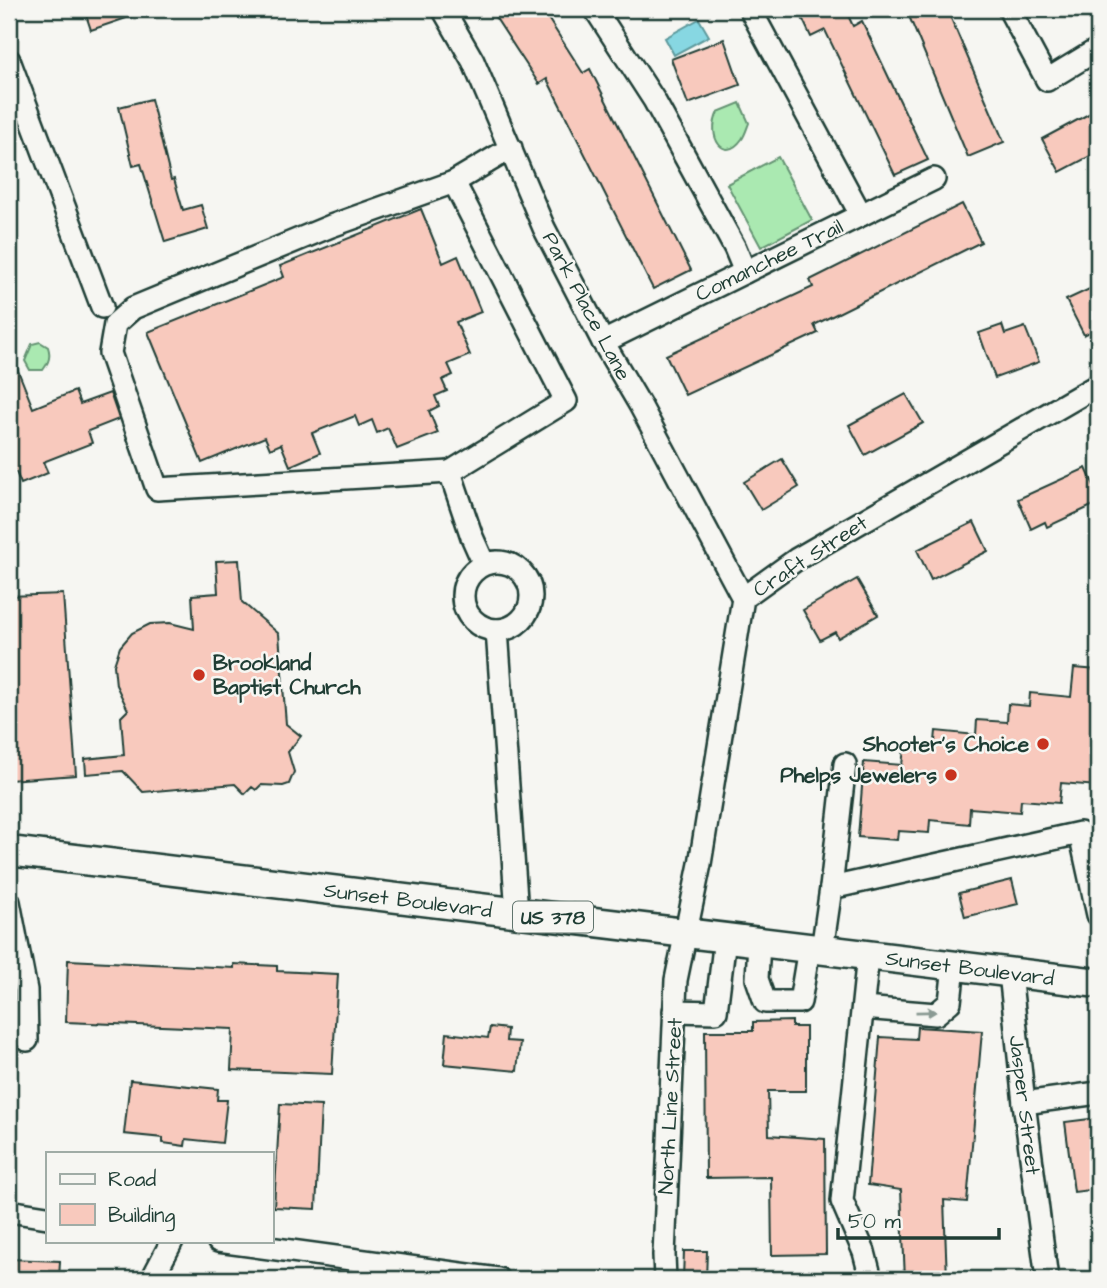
<svg xmlns="http://www.w3.org/2000/svg" width="1107" height="1288" viewBox="0 0 1107 1288" font-family="'Architects Daughter',sans-serif">
<style>
.green{fill:#aae9b1;stroke:#649372;stroke-width:2}
.water{fill:#87d7e2;stroke:#5d999c;stroke-width:2}
.building{fill:#f8c9bd;stroke:#1f3d34;stroke-width:2}
.lines{fill:none;stroke-linecap:round;stroke-linejoin:round}
.minor-casing{stroke:#1f3d34;stroke-width:26}
.major-casing{stroke:#1f3d34;stroke-width:33}
.minor{stroke:#f6f6f2;stroke-width:21}
.major{stroke:#f6f6f2;stroke-width:28}
.oneway{fill:#8a9a93}
.poi-dot{fill:#c8321e;stroke:#f6f6f2;stroke-width:2.5}
.labels{text-anchor:middle;stroke-width:5;stroke-linejoin:round;paint-order:stroke}
.shield{fill:#f6f6f2;stroke:#60746d;stroke-width:2}
.shield-label{font-size:19px;font-weight:bold;fill:#1f3d34}
.street-label{font-size:21px;fill:#1f3d34;stroke:#f6f6f2}
.poi-label{font-size:21px;font-weight:bold;fill:#1f3d34;stroke:#f6f6f2;text-anchor:end}
</style>
<rect width="100%" height="100%" fill="#f6f6f2"/>
<filter id="ink" filterUnits="userSpaceOnUse"><feTurbulence type="fractalNoise" baseFrequency=".0143" numOctaves="2"/><feDisplacementMap in="SourceGraphic" scale="14" xChannelSelector="R" yChannelSelector="G"/><feConvolveMatrix kernelMatrix="1 2 1 2 8 2 1 2 1" color-interpolation-filters="sRGB"/></filter>
<g filter="url(#ink)">
<g class="green">
<path d="M740,103L749,123C747,128 745,135 742,139C724,164 706,137 718,112Z"/>
<polygon points="778,157 812,220 761,247 727,184"/>
<path d="M40,342L48,347C51,356 49,362 43,370H30L25,361L32,344Z"/>
</g>
<polygon class="water" points="699,19 709,36 674,55 665,38"/>
<g class="building">
<polygon points="84,9 143,9 144,12 91,30"/>
<polygon points="490,9 542,9 583,73 590,69 691,270 653,289 547,79 539,84"/>
<polygon points="798,9 845,9 853,26 862,21 928,160 895,175 825,30 811,37"/>
<polygon points="906,9 947,9 1004,142 968,157"/>
<polygon points="724,39 740,85 688,104 671,59"/>
<polygon points="151,99 171,180 174,179 183,210 201,205 208,229 165,242 141,164 133,166 119,107"/>
<polygon points="1098,109 1098,152 1060,172 1042,139"/>
<polygon points="962,204 981,242 814,325 818,333 685,395 666,355 813,287 810,280"/>
<polygon points="421,209 443,263 458,256 481,312 456,322 470,355 448,364 453,375 442,380 447,391 435,396 439,406 429,411 438,433 397,449 388,428 377,433 372,420 359,426 355,416 312,433 320,453 290,466 281,444 270,449 265,437 202,463 148,332 284,277 280,266"/>
<polygon points="1098,285 1098,328 1084,335 1066,300"/>
<polygon points="1002,325 1005,334 1025,327 1039,362 995,378 979,333"/>
<polygon points="9,348 33,408 75,391 80,404 110,393 119,419 88,431 92,443 43,462 48,473 21,484 16,472 9,474"/>
<polygon points="906,394 923,423 865,455 849,425"/>
<polygon points="782,459 799,487 761,510 744,482"/>
<polygon points="1086,468 1098,494 1098,503 1047,527 1045,522 1031,529 1018,499"/>
<polygon points="974,522 988,551 931,580 917,550"/>
<polygon points="239,560 242,602 279,634 286,724 301,736 288,752 294,772 289,784 283,786 261,785 256,790 252,787 245,794 235,784 143,792 123,771 86,774 85,759 124,755 121,717 128,710 116,685 114,665 120,647 132,633 150,624 170,623 194,629 192,595 218,593 216,561"/>
<polygon points="857,579 878,615 838,638 835,632 820,640 803,610"/>
<polygon points="63,594 76,775 9,780 9,596"/>
<polygon points="1074,668 1098,670 1098,786 1061,783 1059,803 1021,800 1020,812 970,808 969,824 930,820 929,833 898,831 897,840 858,837 864,762 902,765 904,749 934,752 936,731 976,735 977,720 1007,722 1008,704 1029,706 1030,693 1071,697"/>
<polygon points="1012,880 1018,904 965,917 959,893"/>
<polygon points="68,960 234,968 234,964 277,966 277,971 338,974 332,1074 231,1070 233,1029 66,1022"/>
<polygon points="792,1021 792,1027 806,1027 806,1091 768,1091 769,1135 825,1139 826,1254 772,1255 771,1177 706,1178 705,1031 753,1031 753,1022"/>
<polygon points="490,1027 507,1029 506,1041 520,1042 517,1071 444,1064 447,1033 488,1038"/>
<polygon points="917,1027 982,1031 967,1202 944,1200 947,1279 905,1279 901,1190 868,1185 880,1037 916,1039"/>
<polygon points="130,1080 218,1089 217,1100 227,1100 222,1143 186,1139 185,1146 163,1143 163,1138 124,1134"/>
<polygon points="280,1104 321,1106 316,1209 274,1207"/>
<polygon points="1098,1118 1098,1189 1074,1192 1065,1122"/>
<polygon points="684,1251 707,1251 706,1279 683,1279"/>
<polygon points="9,1259 60,1261 59,1279 9,1279"/>
</g>
<g class="lines">
<defs>
<g id="minor">
<polyline points="443,9 473,61 544,228 603,342 640,405 743,598"/>
<polyline points="595,9 654,100 735,248 745,272"/>
<polyline points="750,9 861,215"/>
<polyline points="1009,9 1047,80 1098,49"/>
<polyline points="9,60 102,307"/>
<polyline points="603,342 934,179"/>
<polyline points="450,472 157,489 110,353 115,324 133,308 331,226 454,182"/>
<circle cx="497" cy="596" r="34"/>
<polyline points="484,564 472,537 450,472 566,401 454,182 511,148"/>
<polyline points="497,630 517,913"/>
<polyline points="831,888 845,764"/>
<polyline points="9,902 26,990 27,1040"/>
<polyline points="759,942 757,979 765,1002 800,1002 809,948"/>
<polyline points="822,950 831,888 1080,833 1098,915"/>
<polyline points="868,955 842,1201 864,1252 871,1279"/>
<polyline points="1010,973 1024,1103 1047,1279"/>
<polyline points="863,1008 936,1014 950,1002 954,966"/>
<polyline points="674,1011 716,1012 725,938"/>
<polyline points="1024,1103 1098,1093"/>
<polyline points="9,1211 47,1217"/>
<polyline points="218,1241 498,1279"/>
<polyline points="152,1279 172,1241"/>
<polyline points="665,1279 664,1255 676,980 700,864 743,598 797,559 1098,385"/>
</g>
<polyline id="major" points="9,851 1098,983"/>
</defs>
<use href="#minor" class="minor-casing"/>
<use href="#major" class="major-casing"/>
<use href="#minor" class="minor"/>
<use href="#major" class="major"/>
</g>
<defs><path id="oneway-solid" d="M-6-.8H1V-3.2L6.5 0L1 3.2V.8H-6Z" transform="scale(1.75)"/></defs>
<use class="oneway" href="#oneway-solid" transform="translate(926 1012) rotate(-1)"/>
</g>
<g class="poi-dot">
<circle cx="199" cy="675" r="7"/>
<circle cx="1043" cy="744" r="7"/>
<circle cx="951" cy="775" r="7"/>
</g>
<g class="labels">
<rect class="shield" x="513" y="901.5" width="80" height="31" rx="5"/>
<g class="shield-label">
<text x="553" y="924">US 378</text>
</g>
<g class="street-label">
<text transform="translate(769 260) rotate(-26)" y="7">Comanchee Trail</text>
<text transform="translate(587 306) rotate(62)" y="7">Park Place Lane</text>
<text transform="translate(810 556) rotate(-33)" y="7">Craft Street</text>
<text transform="translate(408 900) rotate(7)" y="7">Sunset Boulevard</text>
<text transform="translate(970 968) rotate(7)" y="7">Sunset Boulevard</text>
<text transform="translate(1025 1105) rotate(83)" y="7">Jasper Street</text>
<text transform="translate(670 1106) rotate(-87)" y="7">North Line Street</text>
</g>
<g class="poi-label">
<text x="213" y="670" text-anchor="start">Brookland<tspan x="213" dy="24">Baptist Church</tspan></text>
<text x="1029" y="751">Shooter's Choice</text>
<text x="937" y="782">Phelps Jewelers</text>
</g>
</g>
<rect width="1107" height="1288" fill="none" stroke="#f6f6f2" stroke-width="35"/>
<rect x="18" y="18" width="1072" height="1253" fill="none" stroke="#1f3d34" stroke-width="2.5" filter="url(#ink)"/>
<rect x="46" y="1152" width="228" height="91" fill="#f6f6f2" stroke="#a0aca6" stroke-width="2"/>
<rect x="60" y="1174" width="35" height="10" fill="#f6f6f2" stroke="#a0aca6" stroke-width="2"/>
<text x="108" y="1186" font-size="21" fill="#1f3d34">Road</text>
<rect x="60" y="1204" width="35" height="21" fill="#f8c9bd" stroke="#a0aca6" stroke-width="2"/>
<text x="108" y="1222" font-size="21" fill="#1f3d34">Building</text>
<path d="M838 1228v10h161v-10" fill="none" stroke="#1f3d34" stroke-width="3.5"/>
<text x="848" y="1228" font-size="21" fill="#1f3d34" stroke="#f6f6f2" stroke-width="5" paint-order="stroke">50 m</text>
</svg>
